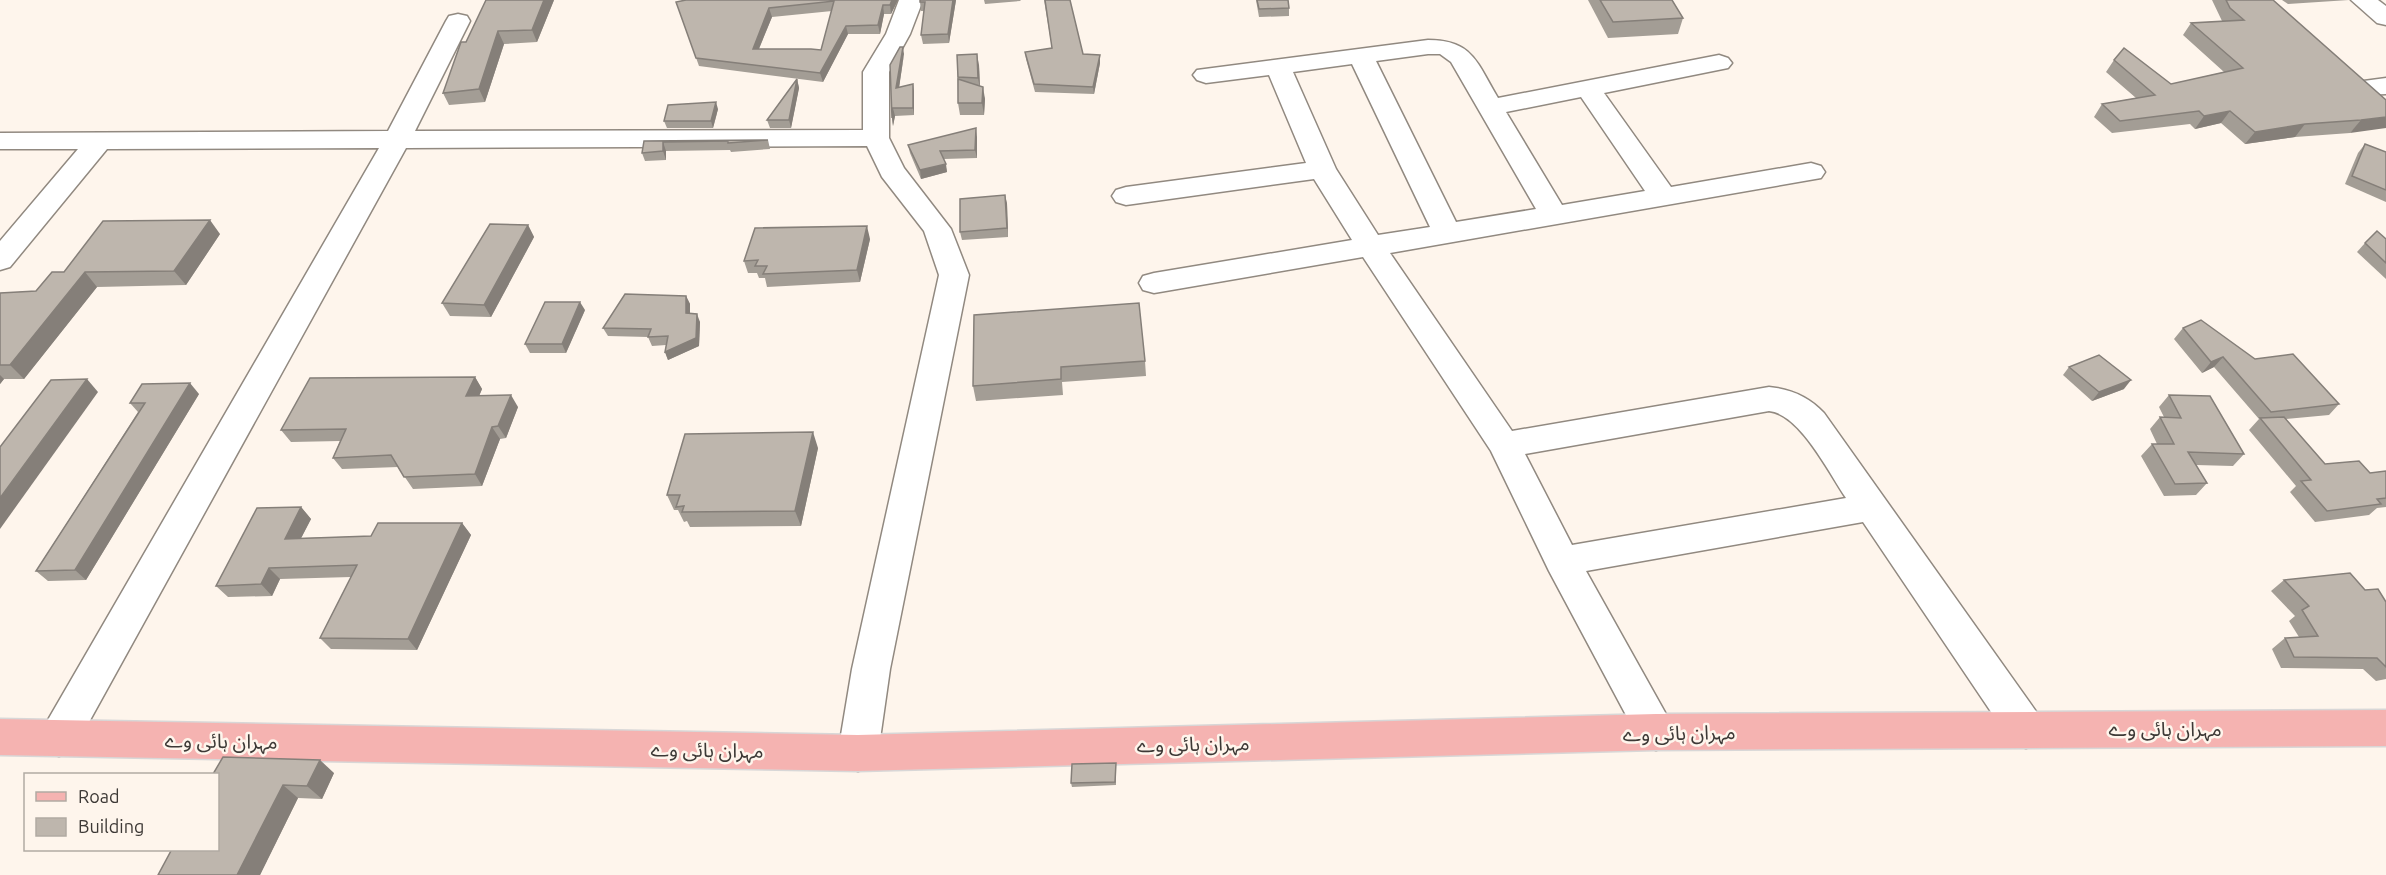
<svg xmlns="http://www.w3.org/2000/svg" width="2386" height="875" viewBox="0 0 2386 875" font-family="Ubuntu,'Noto Sans Arabic',sans-serif">
<style>
.lines{fill:none;stroke-linecap:round;stroke-linejoin:round}
.minor-casing{stroke:#918980;stroke-width:3}
.major-casing{stroke:#d8d7d7;stroke-width:3}
.minor{fill:#fff;fill-rule:evenodd}
.major{fill:#f5b3b1;fill-rule:evenodd}
.wall{fill:#a39d95;fill-rule:evenodd}
.shaded-wall{fill:#857f79}
.building{fill:#beb6ad;stroke:#857f79;stroke-width:1.5;fill-rule:evenodd}
.labels{text-anchor:middle;stroke-width:5;stroke-linejoin:round;paint-order:stroke}
.street-label{font-size:20px;fill:#3d3936;stroke:#fef5ec}
</style>
<rect width="100%" height="100%" fill="#fef5ec"/>
<g class="lines">
<defs>
<g id="minor">
<polygon points="899,0 923,0 910,34 889,72 889,138 904,168 951,229 969,275 890,669 878,753 872,766 858,771 844,766 838,753 852,669 939,275 924,231 882,177 867,146 406,148 73,751 59,756 45,751 39,738 45,725 379,148 107,149 10,267 0,270 0,241 78,149 0,149 0,133 388,131 446,21 449,16 458,14 467,16 470,21 415,131 863,130 863,72 886,34"/>
<polygon points="2351,0 2378,0 2386,6 2386,25 2377,23"/>
<path d="M1428,40C1473,40 1477,63 1498,98L1719,55L1728,58L1732,63L1728,68L1604,93L1671,187L1811,163L1821,166L1825,172L1821,178L1390,253L1512,431L1769,387C1791,389 1809,397 1824,413L2040,717L2046,730L2040,743L2026,748L2012,743L1863,522L1586,571L1676,732L1670,745L1656,750L1642,745L1549,571L1491,451L1363,257L1154,293L1143,290L1139,283L1143,276L1154,273L1352,240L1314,179L1126,205L1116,202L1112,196L1116,190L1126,187L1306,163L1269,75L1206,83L1197,80L1193,75L1197,70ZM1428,54H1440L1451,62L1536,209L1456,222L1376,61ZM1352,64L1430,227L1378,235L1336,169L1293,72ZM1581,97L1645,191L1562,205L1506,112ZM1769,411C1800,414 1829,473 1846,498L1572,545L1525,454Z"/>
<polygon points="2386,78 2386,94 2365,95 2356,92 2352,87 2356,82"/>
</g>
<polygon id="major" points="2386,710 2386,746 1656,750 858,771 0,755 0,719 858,735 1656,714"/>
</defs>
<use href="#minor" class="minor-casing"/>
<use href="#major" class="major-casing"/>
<use href="#minor" class="minor"/>
<use href="#major" class="major"/>
</g>
<g class="wall">
<polygon points="554,0 537,42 504,44 485,102 449,105 443,93 466,42"/>
<path d="M686,0H898L891,14H884L880,34H848L823,82L699,66L676,2ZM832,11L821,50L759,49L772,17Z"/>
<polygon points="956,0 949,43 923,44 921,35 924,11 921,11 920,2"/>
<polygon points="984,0 1021,0 1020,1 985,4"/>
<polygon points="1044,0 1070,0 1083,54 1100,55 1100,63 1094,94 1035,92 1026,59 1025,52 1052,48"/>
<polygon points="1256,0 1288,0 1289,8 1289,16 1259,17"/>
<polygon points="1588,0 1672,0 1683,18 1678,34 1608,38"/>
<polygon points="2212,0 2273,0 2386,100 2350,133 2295,137 2245,144 2221,123 2195,129 2190,124 2112,133 2094,117 2102,104 2136,98 2106,72 2114,60 2171,84 2224,72 2183,35 2191,23 2222,21"/>
<polygon points="2282,0 2349,0 2288,4"/>
<polygon points="904,54 899,87 914,91 914,115 895,116 893,126 892,118"/>
<polygon points="957,55 979,65 980,86 985,99 984,115 960,115 958,103"/>
<polygon points="797,79 799,88 791,128 770,128 767,120"/>
<polygon points="718,109 713,128 667,128 664,121"/>
<polygon points="977,137 977,158 944,159 947,172 921,179 910,153 908,145"/>
<polygon points="768,140 770,149 731,152 730,150 666,151 666,160 645,161 642,153 644,141"/>
<polygon points="2365,144 2386,152 2386,202 2345,184 2358,153"/>
<polygon points="1007,203 1008,237 962,240 960,232"/>
<polygon points="528,225 534,237 491,317 450,316 442,303"/>
<polygon points="220,234 186,285 97,287 24,379 4,379 0,384 0,293 36,291 64,272"/>
<polygon points="870,239 860,282 767,287 765,278 759,278 757,273 748,273 744,261"/>
<polygon points="2386,239 2386,279 2357,252 2365,243"/>
<polygon points="686,296 690,304 690,314 700,322 699,346 668,360 665,352 666,345 652,346 648,337 608,336 603,328"/>
<polygon points="585,310 566,353 530,353 525,344"/>
<polygon points="974,315 1145,361 1146,376 1062,382 1063,395 976,401 973,386"/>
<polygon points="2183,328 2339,404 2329,415 2286,419 2325,464 2370,473 2386,471 2386,507 2377,508 2369,515 2315,522 2290,492 2296,486 2249,430 2259,419 2214,367 2202,373 2174,339"/>
<polygon points="2069,367 2124,389 2092,401 2063,375"/>
<polygon points="475,377 482,389 479,396 518,407 506,438 500,439 482,486 413,489 398,467 342,469 333,458 340,441 291,442 281,430"/>
<polygon points="199,394 86,580 48,581 36,571 138,412 130,403"/>
<polygon points="2169,395 2244,454 2233,466 2196,465 2207,483 2196,495 2164,496 2141,456 2152,444 2157,444 2150,429 2160,417 2164,417 2159,407"/>
<polygon points="818,448 801,526 690,527 687,521 684,522 678,510 674,510 667,495"/>
<polygon points="301,507 311,519 301,538 371,536 462,523 471,535 417,650 331,649 320,638 351,577 280,579 272,596 228,597 216,586"/>
<polygon points="2284,580 2365,590 2386,602 2386,679 2376,681 2363,669 2281,668 2272,649 2285,638 2299,637 2289,621 2295,616 2271,591"/>
<polygon points="1116,766 1116,785 1072,787 1071,783"/>
<polygon points="334,773 322,799 298,798 260,875 158,875 218,774"/>
</g>
<g class="shaded-wall">
<polygon points="544,0 554,0 537,42 532,30"/>
<polygon points="892,0 898,0 891,14 890,5"/>
<polygon points="953,0 956,0 949,43 948,34"/>
<polygon points="883,5 884,14 880,34 878,25"/>
<polygon points="769,8 772,17 755,58 753,49"/>
<polygon points="846,26 848,34 823,82 820,73"/>
<polygon points="498,31 504,44 485,102 479,89"/>
<polygon points="903,47 904,54 898,95 896,88"/>
<polygon points="977,54 979,65 980,89 978,78"/>
<polygon points="1100,55 1100,63 1094,94 1093,87"/>
<polygon points="797,79 799,88 791,128 789,120"/>
<polygon points="913,84 914,91 914,115 913,108"/>
<polygon points="983,87 985,99 984,115 982,103"/>
<polygon points="716,102 718,109 713,128 711,121"/>
<polygon points="893,108 895,116 893,126 892,118"/>
<polygon points="2230,111 2221,123 2195,129 2204,116"/>
<polygon points="2386,117 2386,128 2350,133 2361,120"/>
<polygon points="2305,124 2295,137 2245,144 2255,132"/>
<polygon points="976,128 977,137 977,158 975,150"/>
<polygon points="663,142 666,151 666,160 663,151"/>
<polygon points="946,164 947,172 921,179 920,170"/>
<polygon points="1005,195 1007,203 1008,237 1007,228"/>
<polygon points="210,220 220,234 186,285 174,271"/>
<polygon points="528,225 534,237 491,317 484,305"/>
<polygon points="867,226 870,239 860,282 857,270"/>
<polygon points="85,272 97,287 24,379 10,365"/>
<polygon points="686,296 690,304 690,322 686,313"/>
<polygon points="580,302 585,310 566,353 562,344"/>
<polygon points="697,314 700,322 699,346 668,360 665,352"/>
<polygon points="2223,357 2214,367 2202,373 2211,362"/>
<polygon points="0,375 4,379 0,384"/>
<polygon points="475,377 482,389 474,408 466,396"/>
<polygon points="87,379 98,392 0,529 0,498"/>
<polygon points="2131,380 2124,389 2092,401 2099,392"/>
<polygon points="190,383 199,394 86,580 75,570"/>
<polygon points="511,395 518,407 506,438 498,426"/>
<polygon points="492,427 500,439 482,486 475,474"/>
<polygon points="813,432 818,448 801,526 795,511"/>
<polygon points="301,507 311,519 295,550 285,539"/>
<polygon points="462,523 471,535 417,650 408,639"/>
<polygon points="269,568 280,579 272,596 261,584"/>
<polygon points="320,760 334,773 322,799 307,786"/>
<polygon points="283,785 298,798 260,875 237,875"/>
</g>
<g class="building">
<polygon points="486,0 544,0 532,30 498,31 479,89 443,93 461,42 466,42"/>
<path d="M686,0H892L890,5H883L878,25L846,26L820,73L696,58L676,2ZM834,1L821,50L811,49H753L769,8Z"/>
<polygon points="920,0 953,0 948,34 921,35 925,2 920,2"/>
<polygon points="1045,0 1070,0 1083,54 1100,55 1093,87 1034,84 1025,52 1052,48"/>
<polygon points="1257,0 1288,0 1289,8 1259,9"/>
<polygon points="1600,0 1672,0 1683,18 1613,22"/>
<polygon points="2226,0 2273,0 2386,100 2386,117 2361,120 2305,124 2255,132 2230,111 2204,116 2199,111 2120,121 2102,104 2155,95 2114,60 2124,48 2171,84 2243,68 2191,23 2244,20 2230,8"/>
<polygon points="900,47 903,47 896,88 913,84 913,108 893,108 892,118 890,65"/>
<polygon points="977,54 978,78 958,77 957,55"/>
<polygon points="797,79 789,120 767,120"/>
<polygon points="958,79 983,87 982,103 958,103"/>
<polygon points="716,102 711,121 664,121 668,105"/>
<polygon points="976,128 975,150 940,151 946,164 920,170 908,145"/>
<polygon points="768,140 728,143 728,141 663,142 663,151 642,153 644,141"/>
<polygon points="2365,144 2386,152 2386,190 2352,176"/>
<polygon points="1005,195 1007,228 960,232 960,199"/>
<polygon points="210,220 174,271 85,272 10,365 0,365 0,293 36,291 52,272 64,272 103,221"/>
<polygon points="490,224 528,225 484,305 442,303"/>
<polygon points="867,226 857,270 763,274 767,266 755,266 758,260 744,261 755,228"/>
<polygon points="2377,231 2386,239 2386,263 2365,243"/>
<polygon points="625,294 686,296 686,313 697,314 696,338 665,352 668,336 648,337 651,329 603,328"/>
<polygon points="545,302 580,302 562,344 525,344"/>
<polygon points="1139,303 1145,361 1061,367 1061,379 973,386 974,315"/>
<polygon points="2201,320 2255,359 2293,354 2339,404 2271,412 2223,357 2211,362 2183,328"/>
<polygon points="2099,355 2131,380 2099,392 2069,367"/>
<polygon points="475,377 466,396 511,395 498,426 492,427 475,474 404,477 391,455 333,458 346,429 281,430 310,378"/>
<polygon points="87,379 0,498 0,447 51,380"/>
<polygon points="190,383 75,570 36,571 145,403 130,403 142,384"/>
<polygon points="2169,395 2210,396 2244,454 2188,452 2207,483 2175,484 2152,444 2174,444 2160,417 2181,418"/>
<polygon points="2284,417 2325,464 2359,461 2370,473 2386,471 2386,498 2377,499 2381,504 2327,511 2301,481 2311,480 2260,418"/>
<polygon points="813,432 795,511 682,512 684,506 676,507 680,495 667,495 685,434"/>
<polygon points="301,507 285,539 371,536 378,523 462,523 408,639 320,638 357,565 269,568 261,584 216,586 257,508"/>
<polygon points="2350,573 2365,590 2378,589 2386,602 2386,667 2377,658 2294,657 2285,638 2318,636 2302,610 2309,606 2284,580"/>
<polygon points="223,757 320,760 307,786 283,785 237,875 158,875 172,849 218,849 218,774 213,774"/>
<polygon points="1116,763 1115,782 1071,783 1072,764"/>
</g>
<g class="labels">
<g class="street-label">
<text x="2165" y="736">مہران ہائی وے</text>
<text transform="translate(1679 733) rotate(-1)" y="7">مہران ہائی وے</text>
<text transform="translate(221 741) rotate(1)" y="7">مہران ہائی وے</text>
<text transform="translate(1193 744) rotate(-1)" y="7">مہران ہائی وے</text>
<text transform="translate(707 750) rotate(1)" y="7">مہران ہائی وے</text>
</g>
</g>
<rect x="24" y="773" width="195" height="78" fill="#fef5ec" stroke="#b1aaa3" stroke-width="1.5"/>
<rect x="36" y="792" width="30" height="9" fill="#f5b3b1" stroke="#b1aaa3" stroke-width="1.5"/>
<text x="78" y="803" font-size="18" fill="#3d3936">Road</text>
<rect x="36" y="818" width="30" height="18" fill="#beb6ad" stroke="#b1aaa3" stroke-width="1.5"/>
<text x="78" y="833" font-size="18" fill="#3d3936">Building</text>
</svg>
